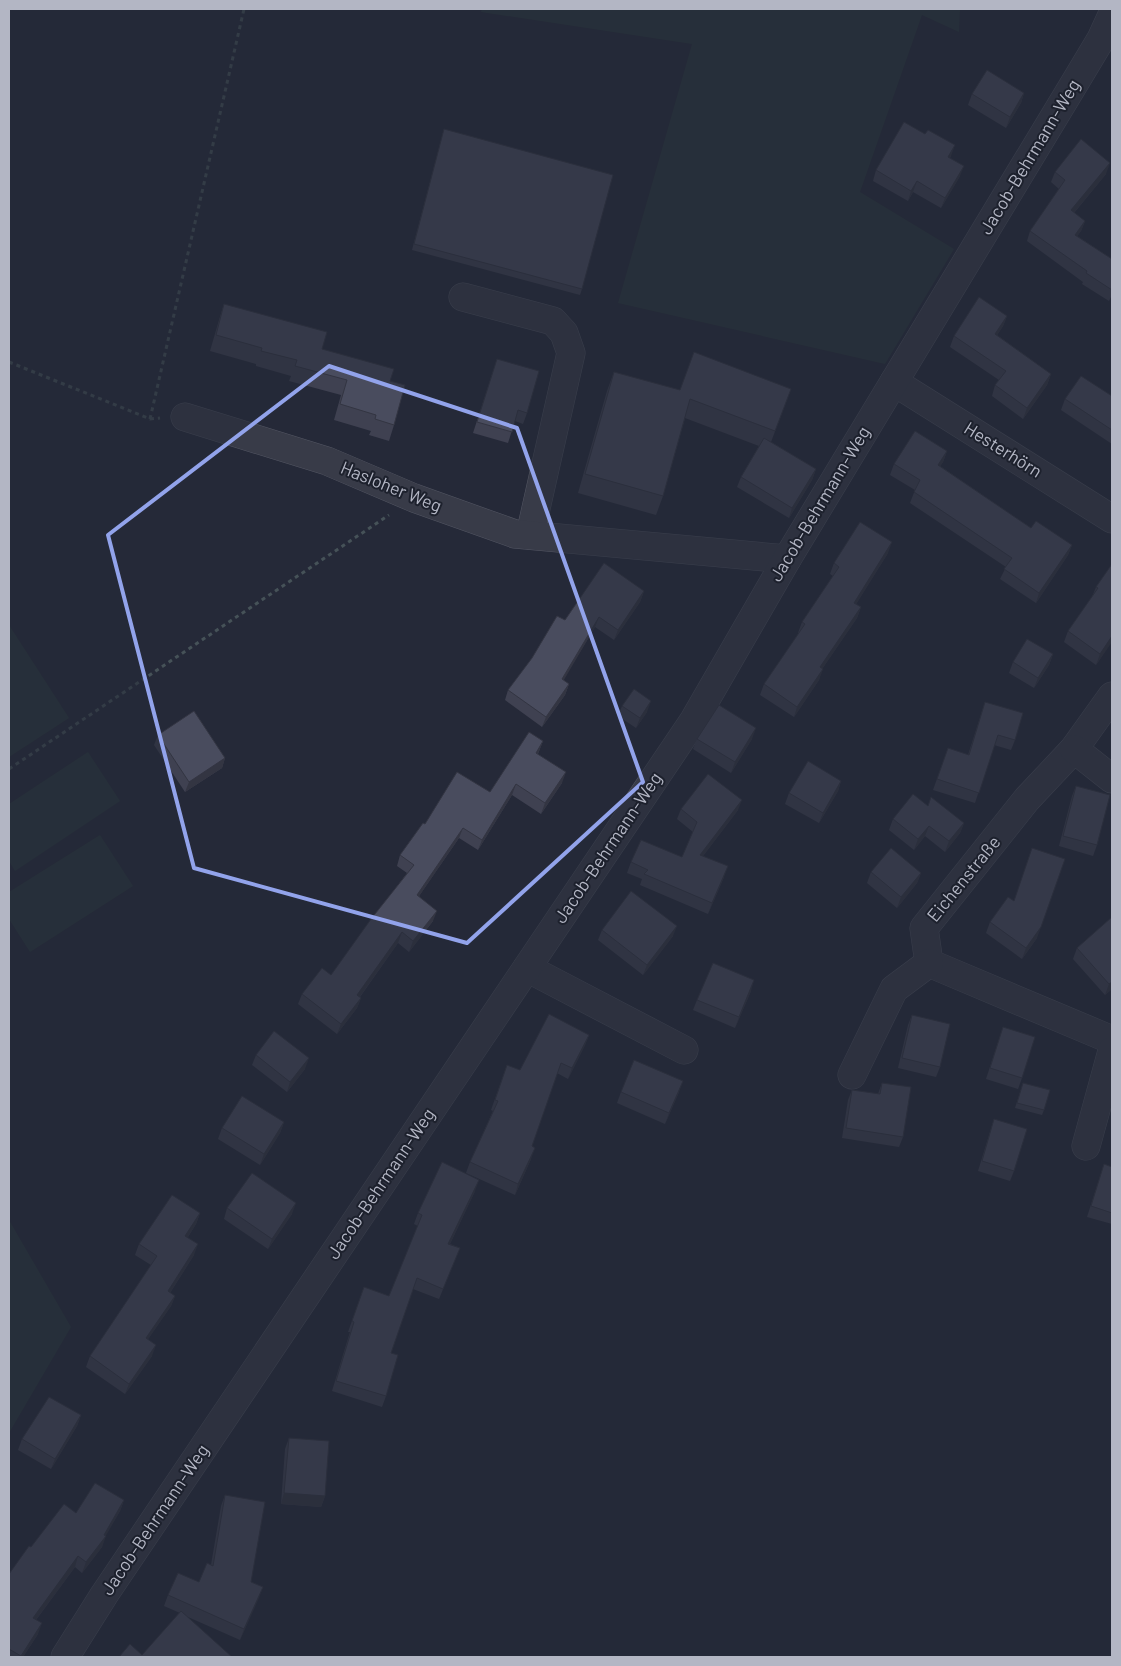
<svg xmlns="http://www.w3.org/2000/svg" width="1121" height="1666" viewBox="0 0 1121 1666" font-family="Barlow,sans-serif">
<style>
.green{fill:#29373c}
.lines{fill:none;stroke-linecap:round;stroke-linejoin:round}
.minor-casing{stroke:#535663;stroke-width:29}
.path{stroke:#465258;stroke-width:3;stroke-dasharray:4 4;stroke-linecap:butt}
.minor{stroke:#383b48;stroke-width:28}
.wall{fill:#3f4151}
.shaded-wall{fill:#333542}
.building{fill:#494c5e;stroke:#333542}
.marked{fill:none;stroke:#92a3eb;stroke-width:4;stroke-linejoin:round}
.labels{text-anchor:middle;stroke-width:4;stroke-linejoin:round;paint-order:stroke}
.street-label{font-size:18px;fill:#b3b6c4;stroke:#1d212d}
</style>
<rect width="100%" height="100%" fill="#252938"/>
<g class="green">
<polygon points="482,9 960,9 959,32 922,15 860,192 954,249 885,364 618,303 692,44 481,12"/>
<polygon points="9,625 69,718 9,757"/>
<polygon points="88,752 120,801 15,871 9,861 9,804"/>
<polygon points="100,835 133,886 30,952 9,919 9,892"/>
<polygon points="9,1220 71,1327 9,1433"/>
</g>
<g class="lines">
<defs>
<g id="minor">
<polyline points="463,297 553,321 564,333 571,353 530,535"/>
<polyline points="894,382 1112,519"/>
<polyline points="185,417 327,461 414,498 515,534 787,559"/>
<polyline points="1112,696 1074,749 1027,799 924,928 929,963 1112,1040"/>
<polyline points="1074,749 1112,779"/>
<polyline points="527,968 684,1050"/>
<polyline points="852,1075 894,989 929,963"/>
<polyline points="1086,1146 1112,1051"/>
<polyline points="65,1657 104,1595 694,720 787,559 1077,79 1101,39 1112,15"/>
</g>
</defs>
<use href="#minor" class="minor-casing"/>
<g class="path">
<polyline points="9,362 150,419 160,418"/>
<polyline points="150,419 244,9"/>
<polyline points="9,769 389,515"/>
</g>
<use href="#minor" class="minor"/>
</g>
<g class="wall">
<polygon points="1024,93 1021,103 1006,128 968,105 972,94"/>
<polygon points="444,129 582,289 580,295 412,250"/>
<polygon points="951,156 950,158 960,176 941,208 913,192 908,201 873,181 876,170"/>
<polygon points="1055,172 1106,174 1074,213 1085,221 1081,231 1077,236 1112,259 1112,295 1109,301 1082,284 1083,282 1027,241 1030,231 1059,189 1051,182"/>
<polygon points="224,304 390,381 394,425 389,441 369,435 371,431 334,420 341,395 289,381 291,376 256,366 256,364 210,351 219,320"/>
<polygon points="1007,316 1003,326 997,335 1051,374 1047,385 1023,419 992,396 995,385 999,380 950,347 954,336"/>
<polygon points="497,359 527,413 523,424 515,421 508,443 473,433"/>
<polygon points="614,372 680,390 791,389 771,442 816,469 812,480 789,518 737,487 741,477 759,446 685,418 663,496 656,515 578,493 607,391"/>
<polygon points="1112,396 1112,444 1061,410 1065,399"/>
<polygon points="947,451 943,462 940,466 1031,528 1072,545 1068,555 1036,603 1000,579 1006,567 910,503 915,490 890,475 894,464"/>
<polygon points="888,553 856,604 861,607 857,618 822,669 819,680 794,717 760,695 764,684 799,633 798,633 802,622 833,576 830,574 834,563"/>
<polygon points="1112,565 1112,641 1096,665 1064,642 1068,631 1092,597 1096,587"/>
<polygon points="644,591 640,602 614,640 595,627 563,680 569,684 565,695 542,727 505,700 508,690 565,620"/>
<polygon points="1053,654 1049,665 1034,688 1009,673 1013,662"/>
<polygon points="985,702 1015,740 1011,750 994,745 975,803 933,790 948,748 968,755"/>
<polygon points="622,706 647,712 636,728 618,716"/>
<polygon points="158,735 225,758 222,768 185,792 154,745"/>
<polygon points="697,739 752,739 731,773 693,749"/>
<polygon points="543,741 538,754 562,783 541,814 512,795 478,850 459,838 419,896 433,921 409,952 398,943 360,997 361,998 357,1008 337,1034 298,1004 302,994 331,975 407,873 397,866 400,855 425,824 490,792"/>
<polygon points="841,781 838,791 819,823 785,804 789,793"/>
<polygon points="1076,786 1097,845 1093,856 1059,846 1072,796"/>
<polygon points="928,806 964,823 960,833 945,852 925,836 914,850 889,830 893,819"/>
<polygon points="681,809 738,810 703,856 724,877 708,914 640,885 642,879 627,873 631,862 682,857 693,832 677,819"/>
<polygon points="871,872 921,873 917,883 897,908 867,883"/>
<polygon points="1112,917 1112,989 1105,995 1073,959 1077,948"/>
<polygon points="990,922 1037,938 1022,959 986,933"/>
<polygon points="602,930 673,936 643,975 598,940"/>
<polygon points="751,991 735,1028 693,1010 697,1000"/>
<polygon points="912,1015 940,1067 936,1077 898,1068 908,1025"/>
<polygon points="1003,1027 1022,1078 1018,1089 986,1079"/>
<polygon points="589,1035 585,1045 568,1079 557,1073 532,1146 531,1159 515,1195 466,1173 470,1162 493,1111 491,1110 507,1065 520,1070"/>
<polygon points="256,1055 305,1069 287,1092 252,1065"/>
<polygon points="882,1083 903,1137 899,1147 842,1138 848,1100 852,1090 878,1094"/>
<polygon points="1023,1083 1044,1110 1042,1115 1015,1108"/>
<polygon points="621,1092 679,1092 665,1124 617,1103"/>
<polygon points="994,1119 1014,1171 1010,1181 978,1171"/>
<polygon points="284,1122 280,1133 260,1165 218,1139 222,1128"/>
<polygon points="1104,1164 1112,1167 1112,1224 1087,1217"/>
<polygon points="475,1191 450,1244 460,1248 439,1299 413,1289 391,1353 386,1396 382,1407 332,1391 350,1332 348,1332 364,1287 389,1296 418,1226 414,1224 418,1213"/>
<polygon points="227,1208 292,1214 268,1249 224,1219"/>
<polygon points="200,1213 196,1224 188,1237 194,1255 170,1293 175,1296 171,1306 148,1339 152,1356 125,1394 86,1367 90,1356 151,1265 135,1255 139,1244"/>
<polygon points="81,1415 77,1426 51,1469 18,1450 22,1439"/>
<polygon points="289,1438 325,1496 321,1507 281,1504 285,1449"/>
<polygon points="225,1495 251,1582 263,1587 240,1640 188,1617 142,1655 180,1613 164,1606 168,1595 199,1582 211,1565 221,1506"/>
<polygon points="124,1500 120,1511 105,1536 102,1547 82,1573 75,1567 36,1620 38,1634 23,1657 9,1657 9,1574 31,1547 76,1513"/>
</g>
<g class="shaded-wall">
<polygon points="1024,93 1021,103 1006,128 1010,117"/>
<polygon points="955,145 951,156 944,167 948,157"/>
<polygon points="1110,163 1106,174 1067,221 1071,210"/>
<polygon points="964,166 960,176 941,208 945,198"/>
<polygon points="917,181 913,192 908,201 911,191"/>
<polygon points="1085,221 1081,231 1071,245 1075,235"/>
<polygon points="1007,316 1003,326 991,345 995,334"/>
<polygon points="1051,374 1047,385 1023,419 1027,408"/>
<polygon points="947,451 943,462 934,476 938,465"/>
<polygon points="816,469 812,480 789,518 792,508"/>
<polygon points="892,542 888,553 850,614 854,603"/>
<polygon points="1072,545 1068,555 1036,603 1039,593"/>
<polygon points="644,591 640,602 614,640 618,630"/>
<polygon points="861,607 857,618 816,678 820,667"/>
<polygon points="599,617 595,627 558,690 562,679"/>
<polygon points="1112,633 1112,642 1096,665 1100,654"/>
<polygon points="1053,654 1049,665 1034,688 1038,678"/>
<polygon points="823,669 819,680 794,717 797,707"/>
<polygon points="569,684 565,695 542,727 546,717"/>
<polygon points="651,701 647,712 636,728 640,718"/>
<polygon points="756,728 752,739 731,773 735,762"/>
<polygon points="543,741 539,751 532,763 536,753"/>
<polygon points="225,758 222,768 185,792 189,782"/>
<polygon points="566,772 562,783 541,814 545,803"/>
<polygon points="841,781 838,791 819,823 823,813"/>
<polygon points="516,784 512,795 478,850 482,840"/>
<polygon points="742,800 738,810 696,865 700,855"/>
<polygon points="964,823 960,833 945,852 949,841"/>
<polygon points="929,826 925,836 914,850 918,839"/>
<polygon points="463,828 459,838 413,905 417,895"/>
<polygon points="728,866 724,877 708,914 712,903"/>
<polygon points="921,873 917,883 897,908 901,897"/>
<polygon points="437,911 433,921 409,952 413,941"/>
<polygon points="677,926 673,936 643,975 647,965"/>
<polygon points="1041,927 1037,938 1022,959 1026,948"/>
<polygon points="402,932 398,943 353,1006 357,995"/>
<polygon points="754,980 751,991 735,1028 739,1017"/>
<polygon points="1112,982 1112,989 1105,995 1109,984"/>
<polygon points="361,998 357,1008 337,1034 341,1024"/>
<polygon points="589,1035 585,1045 568,1079 572,1068"/>
<polygon points="309,1058 305,1069 287,1092 290,1082"/>
<polygon points="683,1081 679,1092 665,1124 669,1113"/>
<polygon points="284,1122 280,1133 260,1165 264,1154"/>
<polygon points="535,1148 531,1159 515,1195 518,1184"/>
<polygon points="479,1180 475,1191 445,1254 448,1244"/>
<polygon points="296,1203 292,1214 268,1249 272,1239"/>
<polygon points="200,1213 196,1224 182,1246 185,1236"/>
<polygon points="198,1244 194,1255 164,1302 168,1291"/>
<polygon points="175,1296 171,1306 142,1348 146,1338"/>
<polygon points="156,1345 152,1356 125,1394 129,1384"/>
<polygon points="81,1415 77,1426 51,1469 55,1459"/>
<polygon points="284,1493 325,1496 321,1507 281,1504"/>
<polygon points="124,1500 120,1511 104,1539 106,1536 102,1547 82,1573 86,1562 104,1535"/>
<polygon points="78,1556 75,1567 29,1629 33,1618"/>
<polygon points="263,1587 259,1598 240,1640 244,1629"/>
<polygon points="42,1623 38,1634 23,1657 21,1657"/>
</g>
<g class="building">
<polygon points="987,70 1024,93 1010,117 972,94"/>
<polygon points="904,122 925,134 928,130 955,145 948,157 964,166 945,198 917,181 911,191 876,170"/>
<polygon points="444,129 613,175 582,289 414,244"/>
<polygon points="1081,139 1110,163 1071,210 1085,221 1075,235 1112,259 1112,290 1086,273 1087,271 1030,231 1065,180 1055,172"/>
<polygon points="979,297 1007,316 995,334 1051,374 1027,408 995,385 1006,371 954,336"/>
<polygon points="224,304 327,332 322,349 394,369 390,381 405,385 394,425 375,419 376,415 340,404 347,380 295,366 297,360 261,351 262,348 216,335"/>
<polygon points="694,352 791,389 775,431 690,399 663,496 585,474 614,372 680,390"/>
<polygon points="497,359 539,371 527,413 518,410 512,432 477,422"/>
<polygon points="1081,376 1112,396 1112,430 1065,399"/>
<polygon points="915,431 947,451 938,465 1031,528 1036,521 1072,545 1039,593 1004,569 1012,558 914,492 920,480 894,464"/>
<polygon points="764,438 816,469 792,508 741,477"/>
<polygon points="860,522 892,542 854,603 861,607 820,667 823,669 797,707 764,684 805,624 802,622 839,567 834,563"/>
<polygon points="604,563 644,591 618,630 599,617 562,679 569,684 546,717 508,690 532,658 557,616 565,620"/>
<polygon points="1112,564 1112,636 1100,654 1068,631 1098,588 1096,587"/>
<polygon points="1027,639 1053,654 1038,678 1013,662"/>
<polygon points="634,689 651,701 640,718 622,706"/>
<polygon points="985,702 1023,713 1015,740 998,735 979,793 937,779 948,748 969,755"/>
<polygon points="719,705 756,728 735,762 697,739"/>
<polygon points="194,711 225,758 189,782 158,735"/>
<polygon points="529,732 543,741 536,753 566,772 545,803 516,784 482,840 463,828 417,895 437,911 413,941 402,932 357,995 361,998 341,1024 302,994 322,968 331,975 371,919 414,865 400,855 423,823 425,824 457,772 490,792"/>
<polygon points="808,761 841,781 823,813 789,793"/>
<polygon points="708,774 742,800 700,855 728,866 712,903 644,874 648,870 631,862 641,840 682,857 697,822 681,809"/>
<polygon points="1076,786 1110,795 1097,845 1063,836"/>
<polygon points="913,794 928,806 931,797 964,823 949,841 929,826 918,839 893,819"/>
<polygon points="891,848 921,873 901,897 871,872"/>
<polygon points="1032,848 1065,859 1041,927 1026,948 990,922 1008,897 1014,901"/>
<polygon points="631,891 677,926 647,965 602,930"/>
<polygon points="1112,917 1112,982 1109,984 1077,948"/>
<polygon points="713,963 754,980 739,1017 697,1000"/>
<polygon points="549,1014 589,1035 572,1068 561,1063 532,1146 535,1148 518,1184 470,1162 498,1101 495,1100 507,1065 520,1070"/>
<polygon points="912,1015 950,1024 940,1067 902,1058"/>
<polygon points="1003,1027 1035,1037 1022,1078 990,1068"/>
<polygon points="274,1031 309,1058 290,1082 256,1055"/>
<polygon points="634,1060 683,1081 669,1113 621,1092"/>
<polygon points="882,1083 911,1087 903,1137 846,1128 852,1090 880,1094"/>
<polygon points="1023,1083 1050,1090 1044,1110 1017,1103"/>
<polygon points="242,1096 284,1122 264,1154 222,1128"/>
<polygon points="994,1119 1027,1129 1014,1171 982,1161"/>
<polygon points="442,1162 479,1180 448,1244 460,1248 443,1289 417,1278 391,1353 398,1355 386,1396 336,1381 354,1322 352,1321 364,1287 389,1296 422,1215 418,1213"/>
<polygon points="1104,1164 1112,1167 1112,1213 1091,1206"/>
<polygon points="252,1173 296,1203 272,1239 227,1208"/>
<polygon points="172,1195 200,1213 185,1236 198,1244 168,1291 175,1296 146,1338 156,1345 129,1384 90,1356 157,1256 139,1244"/>
<polygon points="49,1397 81,1415 55,1459 22,1439"/>
<polygon points="289,1438 329,1441 325,1496 284,1493"/>
<polygon points="95,1483 124,1500 104,1535 106,1536 86,1562 78,1556 33,1618 42,1623 21,1656 9,1649 9,1574 29,1546 31,1547 64,1504 76,1513"/>
<polygon points="225,1495 265,1502 251,1582 263,1587 244,1629 168,1595 178,1573 199,1582 207,1563 213,1566"/>
<polygon points="181,1611 232,1657 119,1657 130,1644 142,1655"/>
</g>
<path d="M0 0H1121V1666H0ZM329,366L517,428L643,782L467,943L194,868L108,535Z" fill="#252938" fill-opacity=".55" fill-rule="evenodd"/>
<path class="marked" d="M329,366L517,428L643,782L467,943L194,868L108,535Z"/>
<g class="labels">
<g class="street-label">
<text transform="translate(1030 157) rotate(-59)" y="6">Jacob-Behrmann-Weg</text>
<text transform="translate(1003 450) rotate(32)" y="6">Hesterhörn</text>
<text transform="translate(391 487) rotate(22)" y="6">Hasloher Weg</text>
<text transform="translate(820 504) rotate(-59)" y="6">Jacob-Behrmann-Weg</text>
<text transform="translate(608 848) rotate(-56)" y="6">Jacob-Behrmann-Weg</text>
<text transform="translate(964 879) rotate(-51)" y="6">Eichenstraße</text>
<text transform="translate(381 1184) rotate(-56)" y="6">Jacob-Behrmann-Weg</text>
<text transform="translate(155 1520) rotate(-56)" y="6">Jacob-Behrmann-Weg</text>
</g>
</g>
<rect width="1121" height="1666" fill="none" stroke="#b3b6c4" stroke-width="20"/>
</svg>
